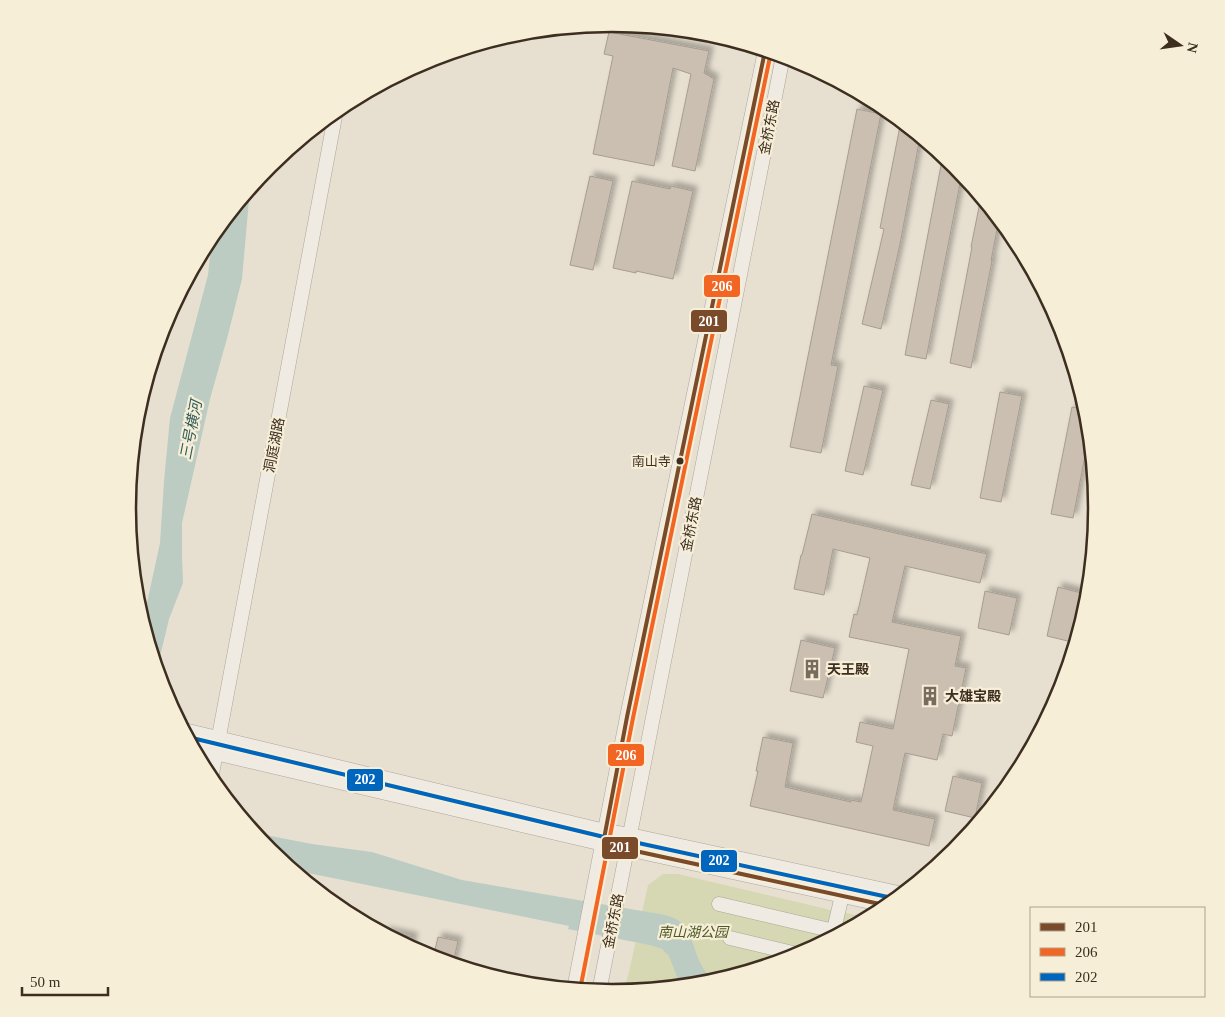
<svg xmlns="http://www.w3.org/2000/svg" width="1225" height="1017" viewBox="0 0 1225 1017" font-family="'Times New Roman','Noto Sans SC',serif">
<style>
.green{fill:#d6d7b3}
.water{fill:#bcccc2}
.building{fill:#cbbfb2;stroke:#a89c90;filter:url(#shadow)}
.lines{fill:none;stroke-linecap:round;stroke-linejoin:round}
.minor-casing{stroke:#ada599;stroke-width:15}
.minor{stroke:#efebe3;stroke-width:14}
.bus-1-casing{stroke:#f7eed8;stroke-width:8}
.bus-2-casing{stroke:#f7eed8;stroke-width:8}
.bus-3-casing{stroke:#f7eed8;stroke-width:8}
.bus-1{stroke:#7a4b2a;stroke-width:4}
.bus-2{stroke:#f26522;stroke-width:4}
.bus-3{stroke:#0065bd;stroke-width:4}
.bus-dot{fill:#3d2e20;stroke:#f7eed8;stroke-width:2}
.labels{text-anchor:middle;stroke-width:4.5;stroke-linejoin:round;paint-order:stroke}
.bus-label{font-size:13px;fill:#3d2e20;stroke:#f7eed8;text-anchor:end}
.street-label{font-size:14px;fill:#3d2e20;stroke:#f7eed8}
.poi-label{font-size:14px;font-weight:bold;fill:#3d2e20;stroke:#f7eed8;text-anchor:start}
.park-label{font-size:14px;font-style:italic;fill:#4d5a26;stroke:#f7eed8}
.water-label{font-size:15px;font-style:italic;fill:#2f5d5a;stroke:#f7eed8}
.rim{fill:none;stroke:#3d2e20;stroke-width:2.5}
.line-badge{stroke:#f7eed8;stroke-width:2}
.badge-label{font-size:14px;text-anchor:middle;font-weight:bold;fill:#fff}
</style>
<defs>
<filter id="shadow"><feDropShadow dx="4.5" dy="-4.5" stdDeviation="2.5" flood-color="#0004"/></filter>
</defs>
<rect width="100%" height="100%" fill="#e7e0d1"/>
<polygon class="green" points="663,874 678,874 835,911 871,918 798,956 707,984 623,992 629,972 648,885"/>
<g class="water">
<polygon points="250,189 242,279 228,335 210,399 182,523 182,555 183,583 169,619 157,669 143,621 160,543 164,481 170,418 208,275 212,236"/>
<path d="M255,833L312,844L372,852L462,880L642,911C653,913 666,914 676,919C693,929 693,951 702,966C705,972 710,977 714,982L707,984L681,987L669,956L662,949L650,945L568,929L569,926L293,870L270,851Z"/>
</g>
<g class="building">
<polygon points="609,32 709,51 704,73 714,79 695,171 672,166 691,74 673,68 654,166 593,154 613,56 604,54"/>
<polygon points="857,109 881,114 831,365 838,366 821,453 790,447"/>
<polygon points="901,121 920,137 900,244 881,329 862,324 884,229 880,228"/>
<polygon points="943,155 955,166 962,173 926,359 905,355"/>
<polygon points="590,176 613,181 593,270 570,265"/>
<polygon points="632,181 670,189 671,186 693,191 673,279 636,271 636,273 613,268"/>
<polygon points="981,197 999,219 991,261 992,261 971,368 950,363 972,247 971,247"/>
<polygon points="864,386 883,390 863,475 845,471"/>
<polygon points="1000,392 1022,396 1001,502 980,498"/>
<polygon points="931,400 949,404 930,489 911,485"/>
<polygon points="1072,407 1087,410 1090,430 1073,518 1051,514"/>
<polygon points="812,514 987,554 980,583 905,566 892,622 961,636 955,666 966,668 952,736 943,734 937,760 905,753 893,810 935,819 929,846 750,806 758,771 756,771 763,737 793,743 785,787 851,802 851,800 861,802 873,746 856,742 860,722 893,729 909,649 849,637 854,614 857,615 870,558 833,549 824,595 794,589 801,555 802,555"/>
<polygon points="1058,587 1089,595 1088,603 1076,643 1047,636"/>
<polygon points="985,591 1017,598 1009,635 978,628"/>
<polygon points="801,640 835,648 823,698 790,691"/>
<polygon points="953,776 982,783 975,818 945,811"/>
<polygon points="384,931 413,937 411,948 384,933"/>
<polygon points="438,937 458,941 453,964 433,958"/>
</g>
<g class="lines">
<defs>
<g id="minor">
<polyline points="184,730 605,831 630,835 903,894"/>
<polyline points="194,748 603,844 627,849 889,906"/>
<polyline points="211,779 336,111"/>
<polyline points="719,904 834,931"/>
<polyline points="730,938 801,955"/>
<polyline points="832,938 844,887"/>
<polyline points="574,989 627,717 765,51"/>
<polyline points="599,992 783,56"/>
</g>
</defs>
<use href="#minor" class="minor-casing"/>
<use href="#minor" class="minor"/>
<defs>
<polyline id="bus-1" points="765,51 627,717 603,844 889,906"/>
<polyline id="bus-2" points="580,990 633,718 771,52"/>
<polyline id="bus-3" points="188,737 604,837 629,841 897,899"/>
</defs>
<use href="#bus-1" class="bus-1-casing"/>
<use href="#bus-2" class="bus-2-casing"/>
<use href="#bus-3" class="bus-3-casing"/>
<use href="#bus-1" class="bus-1"/>
<use href="#bus-2" class="bus-2"/>
<use href="#bus-3" class="bus-3"/>
</g>
<defs>
<symbol id="building-bare" viewBox="-9 -9 18 18"><path d="M-4-6H4V6H1V3H-1V6H-4ZM-2.5-4.3h1.7v1.8h-1.7ZM.8-4.3h1.7v1.8H.8ZM-2.5-1h1.7V.8h-1.7ZM.8-1h1.7V.8H.8Z" fill="#786c5e" stroke="#f7eed8" stroke-width="2.5" paint-order="stroke"/></symbol>
</defs>
<g fill-rule="evenodd">
<use href="#building-bare" x="798" y="655" width="28" height="28"/>
<use href="#building-bare" x="916" y="682" width="28" height="28"/>
</g>
<circle class="bus-dot" cx="680" cy="461" r="4.5"/>
<g class="labels">
<g class="bus-label">
<text x="671" y="466">南山寺</text>
</g>
<g class="street-label">
<text transform="translate(769 127) rotate(-79)" y="5">金桥东路</text>
<text transform="translate(274 445) rotate(-79)" y="5">洞庭湖路</text>
<text transform="translate(691 524) rotate(-79)" y="5">金桥东路</text>
<text transform="translate(613 921) rotate(-79)" y="5">金桥东路</text>
</g>
<g class="poi-label">
<text x="827" y="674">天王殿</text>
<text x="945" y="701">大雄宝殿</text>
</g>
<g class="park-label">
<text x="693" y="937">南山湖公园</text>
</g>
<g class="water-label">
<text transform="translate(191 430) rotate(-79)" y="5">三号横河</text>
</g>
</g>
<path d="M0 0H1225V1017H0ZM136 508a476 476 0 1 1 952 0a476 476 0 1 1-952 0Z" fill="#f7eed8" fill-rule="evenodd"/>
<path class="rim" d="M136 508a476 476 0 1 1 952 0a476 476 0 1 1-952 0Z"/>
<g class="line-badge">
<rect x="703" y="274" width="38" height="24" rx="5" fill="#f26522"/>
<rect x="690" y="309" width="38" height="24" rx="5" fill="#7a4b2a"/>
<rect x="607" y="743" width="38" height="24" rx="5" fill="#f26522"/>
<rect x="346" y="768" width="38" height="24" rx="5" fill="#0065bd"/>
<rect x="601" y="836" width="38" height="24" rx="5" fill="#7a4b2a"/>
<rect x="700" y="849" width="38" height="24" rx="5" fill="#0065bd"/>
</g>
<g class="badge-label">
<text x="722" y="291">206</text>
<text x="709" y="326">201</text>
<text x="626" y="760">206</text>
<text x="365" y="784">202</text>
<text x="620" y="852">201</text>
<text x="719" y="865">202</text>
</g>
<rect x="1030" y="907" width="175" height="90" fill="#f7eed8" stroke="#ada18e"/>
<rect x="1040" y="923" width="25" height="8" fill="#7a4b2a" stroke="#ada18e"/>
<text x="1075" y="932" font-size="15" fill="#3d2e20">201</text>
<rect x="1040" y="948" width="25" height="8" fill="#f26522" stroke="#ada18e"/>
<text x="1075" y="957" font-size="15" fill="#3d2e20">206</text>
<rect x="1040" y="973" width="25" height="8" fill="#0065bd" stroke="#ada18e"/>
<text x="1075" y="982" font-size="15" fill="#3d2e20">202</text>
<g transform="translate(1180 45) rotate(103)" stroke="#f7eed8" stroke-width="4" paint-order="stroke">
<path d="M0-4L9 19L0 12L-9 19Z" fill="#3d2e20"/>
<text y="-8" font-size="14" font-weight="bold" text-anchor="middle" fill="#3d2e20">N</text>
</g>
<path d="M22 987v8h86v-8" fill="none" stroke="#3d2e20" stroke-width="2.5"/>
<text x="30" y="987" font-size="15" fill="#3d2e20" stroke="#f7eed8" stroke-width="4" paint-order="stroke">50 m</text>
</svg>
